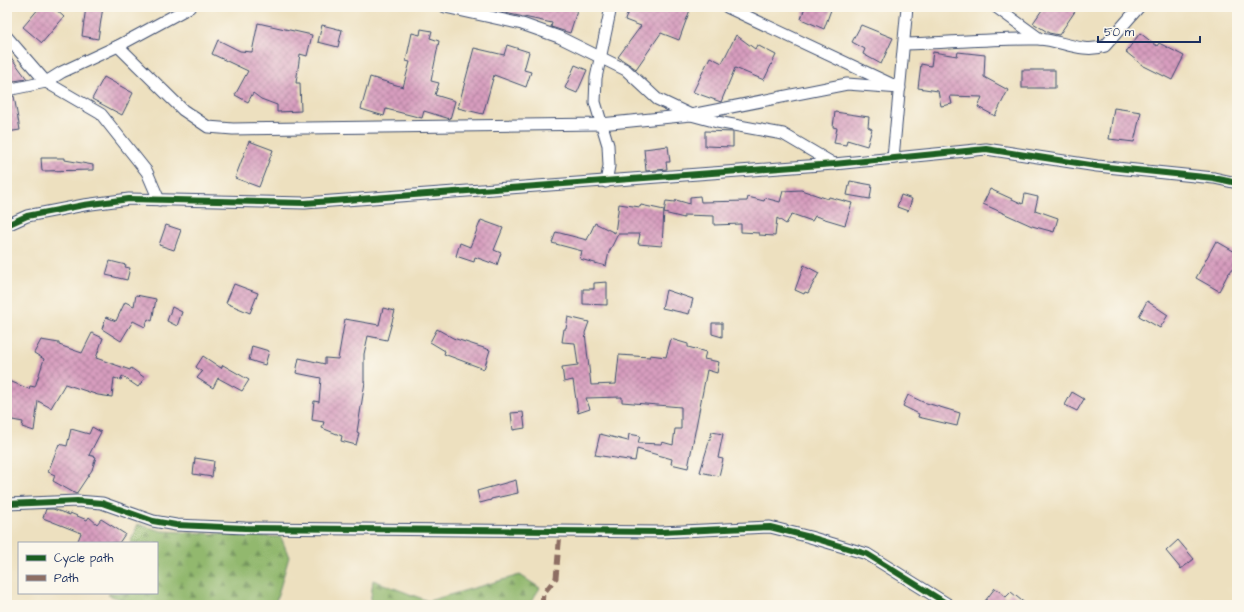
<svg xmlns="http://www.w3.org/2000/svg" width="1244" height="612" viewBox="0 0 1244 612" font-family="'Architects Daughter',sans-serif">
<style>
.forest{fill:url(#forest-firs);stroke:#567466}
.building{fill:url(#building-cross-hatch)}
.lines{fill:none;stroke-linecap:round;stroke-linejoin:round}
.minor-casing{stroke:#3a4a6d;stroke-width:13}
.minor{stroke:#fff;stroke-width:11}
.quiet{stroke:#8d6e63;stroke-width:5;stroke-dasharray:10 5;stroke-linecap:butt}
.cycleway-casing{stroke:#fbf7ec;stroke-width:8}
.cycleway{stroke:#1b5e20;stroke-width:6}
</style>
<defs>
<pattern id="forest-firs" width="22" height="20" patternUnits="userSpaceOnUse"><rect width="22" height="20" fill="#92b86e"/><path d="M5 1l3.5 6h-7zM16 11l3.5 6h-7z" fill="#76965e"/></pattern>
<pattern id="building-cross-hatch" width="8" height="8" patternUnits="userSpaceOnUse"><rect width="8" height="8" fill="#d79dbe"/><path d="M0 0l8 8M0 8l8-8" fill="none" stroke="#ae809e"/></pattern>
</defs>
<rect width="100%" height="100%" fill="#fbf7ec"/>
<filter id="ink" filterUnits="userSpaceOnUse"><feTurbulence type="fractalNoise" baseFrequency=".025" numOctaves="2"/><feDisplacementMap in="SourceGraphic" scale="8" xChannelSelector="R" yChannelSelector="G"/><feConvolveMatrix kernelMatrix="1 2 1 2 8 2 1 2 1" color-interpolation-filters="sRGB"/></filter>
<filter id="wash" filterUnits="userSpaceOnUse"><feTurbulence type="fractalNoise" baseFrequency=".012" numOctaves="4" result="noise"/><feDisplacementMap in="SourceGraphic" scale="16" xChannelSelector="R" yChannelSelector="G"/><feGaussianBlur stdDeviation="0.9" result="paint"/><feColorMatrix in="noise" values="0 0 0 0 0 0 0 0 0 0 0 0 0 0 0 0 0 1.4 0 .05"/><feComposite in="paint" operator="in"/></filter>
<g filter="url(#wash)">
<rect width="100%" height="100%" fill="#ede0bf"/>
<g class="forest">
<polygon points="138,524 162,531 281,537 289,557 275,605 139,605 108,595 110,593 157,593 157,543 130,543"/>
<polygon points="520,575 540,588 529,605 370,605 373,580 428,601"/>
</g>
<g id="blocks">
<g class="building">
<polygon points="40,7 53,7 64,17 42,43 23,27"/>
<polygon points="86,7 103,7 98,39 82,36"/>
<polygon points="492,7 566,7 577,11 570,33 551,27 552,23 491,10"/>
<polygon points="630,7 691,7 679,40 661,33 636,69 618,57 641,26 625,20"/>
<polygon points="805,7 832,7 824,29 801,19"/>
<polygon points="1044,7 1078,7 1059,35 1049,33 1033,23"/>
<polygon points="258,23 312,35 307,56 300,54 296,83 300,83 301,111 277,112 277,105 261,99 253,93 248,102 235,95 248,71 212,54 218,40 240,51 252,52"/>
<polygon points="322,25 342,30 338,47 318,42"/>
<polygon points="861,25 893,38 881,64 863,54 865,49 852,42"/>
<polygon points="421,29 432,31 430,38 439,41 431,81 439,83 435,95 455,101 450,119 424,111 422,118 386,109 384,116 361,109 370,77 403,87 410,62 406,61 412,33 420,35"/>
<polygon points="1140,33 1157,46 1159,43 1184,56 1172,80 1142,65 1126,52"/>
<polygon points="736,35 755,49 757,45 776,55 764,80 735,68 721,102 693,92 710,57 722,63"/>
<polygon points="507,45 529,52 524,70 531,72 526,87 494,75 483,114 458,108 474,48 504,55"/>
<polygon points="7,52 27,79 7,82"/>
<polygon points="933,52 957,56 958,52 985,55 984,77 1008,90 995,116 978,107 982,97 950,96 952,104 941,106 938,91 918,88 921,64 931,66"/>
<polygon points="575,65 587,70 577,93 565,88"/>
<rect x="1022" y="70" width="33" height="18"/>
<polygon points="104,77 133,93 122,115 92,99"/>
<polygon points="14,96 20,130 7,132 7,97"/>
<polygon points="1114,108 1141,112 1134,142 1109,139"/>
<polygon points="835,112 869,117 868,127 872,129 867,146 847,140 846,145 834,143 837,128 833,127"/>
<polygon points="705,131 733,132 733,147 705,146"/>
<polygon points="249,141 273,150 259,187 235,178"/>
<polygon points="668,146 670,162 666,162 667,169 646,171 644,149"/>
<polygon points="41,158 65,158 65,160 93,165 93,170 42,171"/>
<polygon points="850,181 872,185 870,199 847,195"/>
<polygon points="990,189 1023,204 1025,194 1038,197 1035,210 1058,218 1054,232 1032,226 983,204"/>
<polygon points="801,190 828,199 829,197 852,203 845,225 815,216 812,221 792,214 786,224 777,218 775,236 759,235 759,233 741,232 741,224 714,225 714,216 684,215 684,218 664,213 666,201 675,202 676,200 690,204 690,197 700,196 701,202 747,201 748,197 764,201 765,198 780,202 783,191"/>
<polygon points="901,195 912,199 908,211 897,207"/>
<polygon points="619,204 640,207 641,205 664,210 662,246 638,244 640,234 618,234 609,252 606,266 580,259 582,251 552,243 556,232 587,240 595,223 615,233"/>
<polygon points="481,220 503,228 494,250 501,253 497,265 475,257 474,262 456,256 460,243 470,247"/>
<polygon points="166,225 181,230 174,250 159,245"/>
<polygon points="1216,241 1237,253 1234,263 1236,265 1228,274 1219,291 1196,278"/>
<polygon points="110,261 126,265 125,267 130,268 127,280 106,275"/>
<polygon points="804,265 819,273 808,293 805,292 804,294 795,290"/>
<polygon points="607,282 607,305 583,304 583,289 594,289 594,283"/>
<polygon points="234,284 258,293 250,313 226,303"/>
<polygon points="666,290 693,299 689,314 662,308"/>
<polygon points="136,295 156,299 152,321 148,319 145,327 133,321 121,341 102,329 106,317 116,321 125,302 134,306"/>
<polygon points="1147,301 1168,315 1160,328 1139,316"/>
<polygon points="172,307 182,312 177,326 167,321"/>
<polygon points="383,308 395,311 387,340 368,336 364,354 364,382 365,382 357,432 359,433 356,445 341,441 342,436 322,428 324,422 312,420 314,401 319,402 321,378 296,373 299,358 325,364 325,358 338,359 345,319 379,325"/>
<polygon points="568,317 589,322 585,333 591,385 616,384 619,355 650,357 650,355 666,357 671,339 688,344 688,347 706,352 704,359 719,362 717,373 707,370 688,468 671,464 672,459 637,449 635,461 595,455 600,434 628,441 629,434 640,436 638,443 661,444 662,442 673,445 675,429 681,429 681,407 622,402 622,397 586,398 590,409 578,413 573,380 564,382 562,367 578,365 575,343 562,342 564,329 566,329"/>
<polygon points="712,323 722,323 722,337 712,334"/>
<polygon points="437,329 453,338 490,350 484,369 444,354 445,351 430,342"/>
<polygon points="92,333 103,338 96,358 130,370 131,368 145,378 138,387 122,376 121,380 114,378 112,397 98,395 65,384 51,408 38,401 34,431 22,427 23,422 7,419 7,409 11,397 7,396 7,380 29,389 30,386 35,387 44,359 34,353 41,340 59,343 59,345 82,353"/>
<polygon points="252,346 269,351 265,365 249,360"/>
<polygon points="203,356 221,368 223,365 249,380 242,391 218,378 213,388 197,378 202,372 196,367"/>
<polygon points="1072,392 1084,399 1077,411 1065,405"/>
<polygon points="908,395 923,402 960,413 957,426 918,417 919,414 903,406"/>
<polygon points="523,412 525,428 513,430 511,413"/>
<polygon points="92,427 101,432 89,455 96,457 92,470 76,494 53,481 55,475 48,472 59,444 67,446 71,429 89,434"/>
<polygon points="712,432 723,434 718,458 723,459 719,476 700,472"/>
<polygon points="195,458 214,461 212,477 193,474"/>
<polygon points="516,480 518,493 491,499 491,500 480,503 477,491"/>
<polygon points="46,509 53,509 70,515 70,513 87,520 89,517 97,524 101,519 125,534 119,543 77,543 81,533 43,518"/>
<polygon points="1178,540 1194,559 1181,569 1166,551"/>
<polygon points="995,588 1006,597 1011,592 1027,605 982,605"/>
</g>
</g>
</g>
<g filter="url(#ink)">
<use href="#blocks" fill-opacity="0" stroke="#3a4a6d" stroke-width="1"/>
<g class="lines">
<defs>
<g id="minor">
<polyline points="445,7 522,24 559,37 626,70 657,99 691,115 717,122 783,134 834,164"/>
<polyline points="727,7 893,85"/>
<polyline points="996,7 1040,39"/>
<polyline points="7,37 46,82 62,72 118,46 190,7"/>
<path d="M904,44C948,43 994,38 1039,39C1061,40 1082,54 1105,46L1139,7"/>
<polyline points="118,46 183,110 208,127 233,129 601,124 691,115 847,84 900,88"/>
<polyline points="7,90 46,82 101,114 147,172 159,200"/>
<polyline points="893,158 907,7"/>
<polyline points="606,182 609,166 608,145 595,102 596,78 611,7"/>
<polyline points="7,225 27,216 84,205 129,199 305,203 834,164 986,149 1097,166 1214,178 1237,183"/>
<polyline points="7,504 77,501 102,503 153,521 176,525 245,528 661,532 770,527 810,537 867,554 949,605"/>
</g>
</defs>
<use href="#minor" class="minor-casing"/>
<use href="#minor" class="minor"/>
<g class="quiet">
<polyline points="542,603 561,605"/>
<polyline points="542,605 543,594 556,578 560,532"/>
</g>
<defs>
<g id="cycleway">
<polyline points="7,225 27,216 84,205 129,199 305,203 834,164 986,149 1097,166 1214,178 1237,183"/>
<polyline points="7,504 77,501 102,503 153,521 176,525 245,528 661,532 770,527 810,537 867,554 949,605"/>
</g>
</defs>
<use href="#cycleway" class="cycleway-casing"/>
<use href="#cycleway" class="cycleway"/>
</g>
</g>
<rect width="1244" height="612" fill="none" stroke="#fbf7ec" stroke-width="24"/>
<rect x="18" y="542" width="140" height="52" fill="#fbf7ec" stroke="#a1a7b3"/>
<rect x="26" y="555" width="20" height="6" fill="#1b5e20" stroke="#a1a7b3"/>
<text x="54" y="562" font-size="12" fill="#1b2f5e">Cycle path</text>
<rect x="26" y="575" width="20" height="6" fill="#8d6e63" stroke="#a1a7b3"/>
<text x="54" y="582" font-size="12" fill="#1b2f5e">Path</text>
<path d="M1098 36v6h102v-6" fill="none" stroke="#1b2f5e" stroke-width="2"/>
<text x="1104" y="36" font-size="12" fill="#1b2f5e" stroke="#fbf7ec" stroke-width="3" paint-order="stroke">50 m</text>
</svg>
